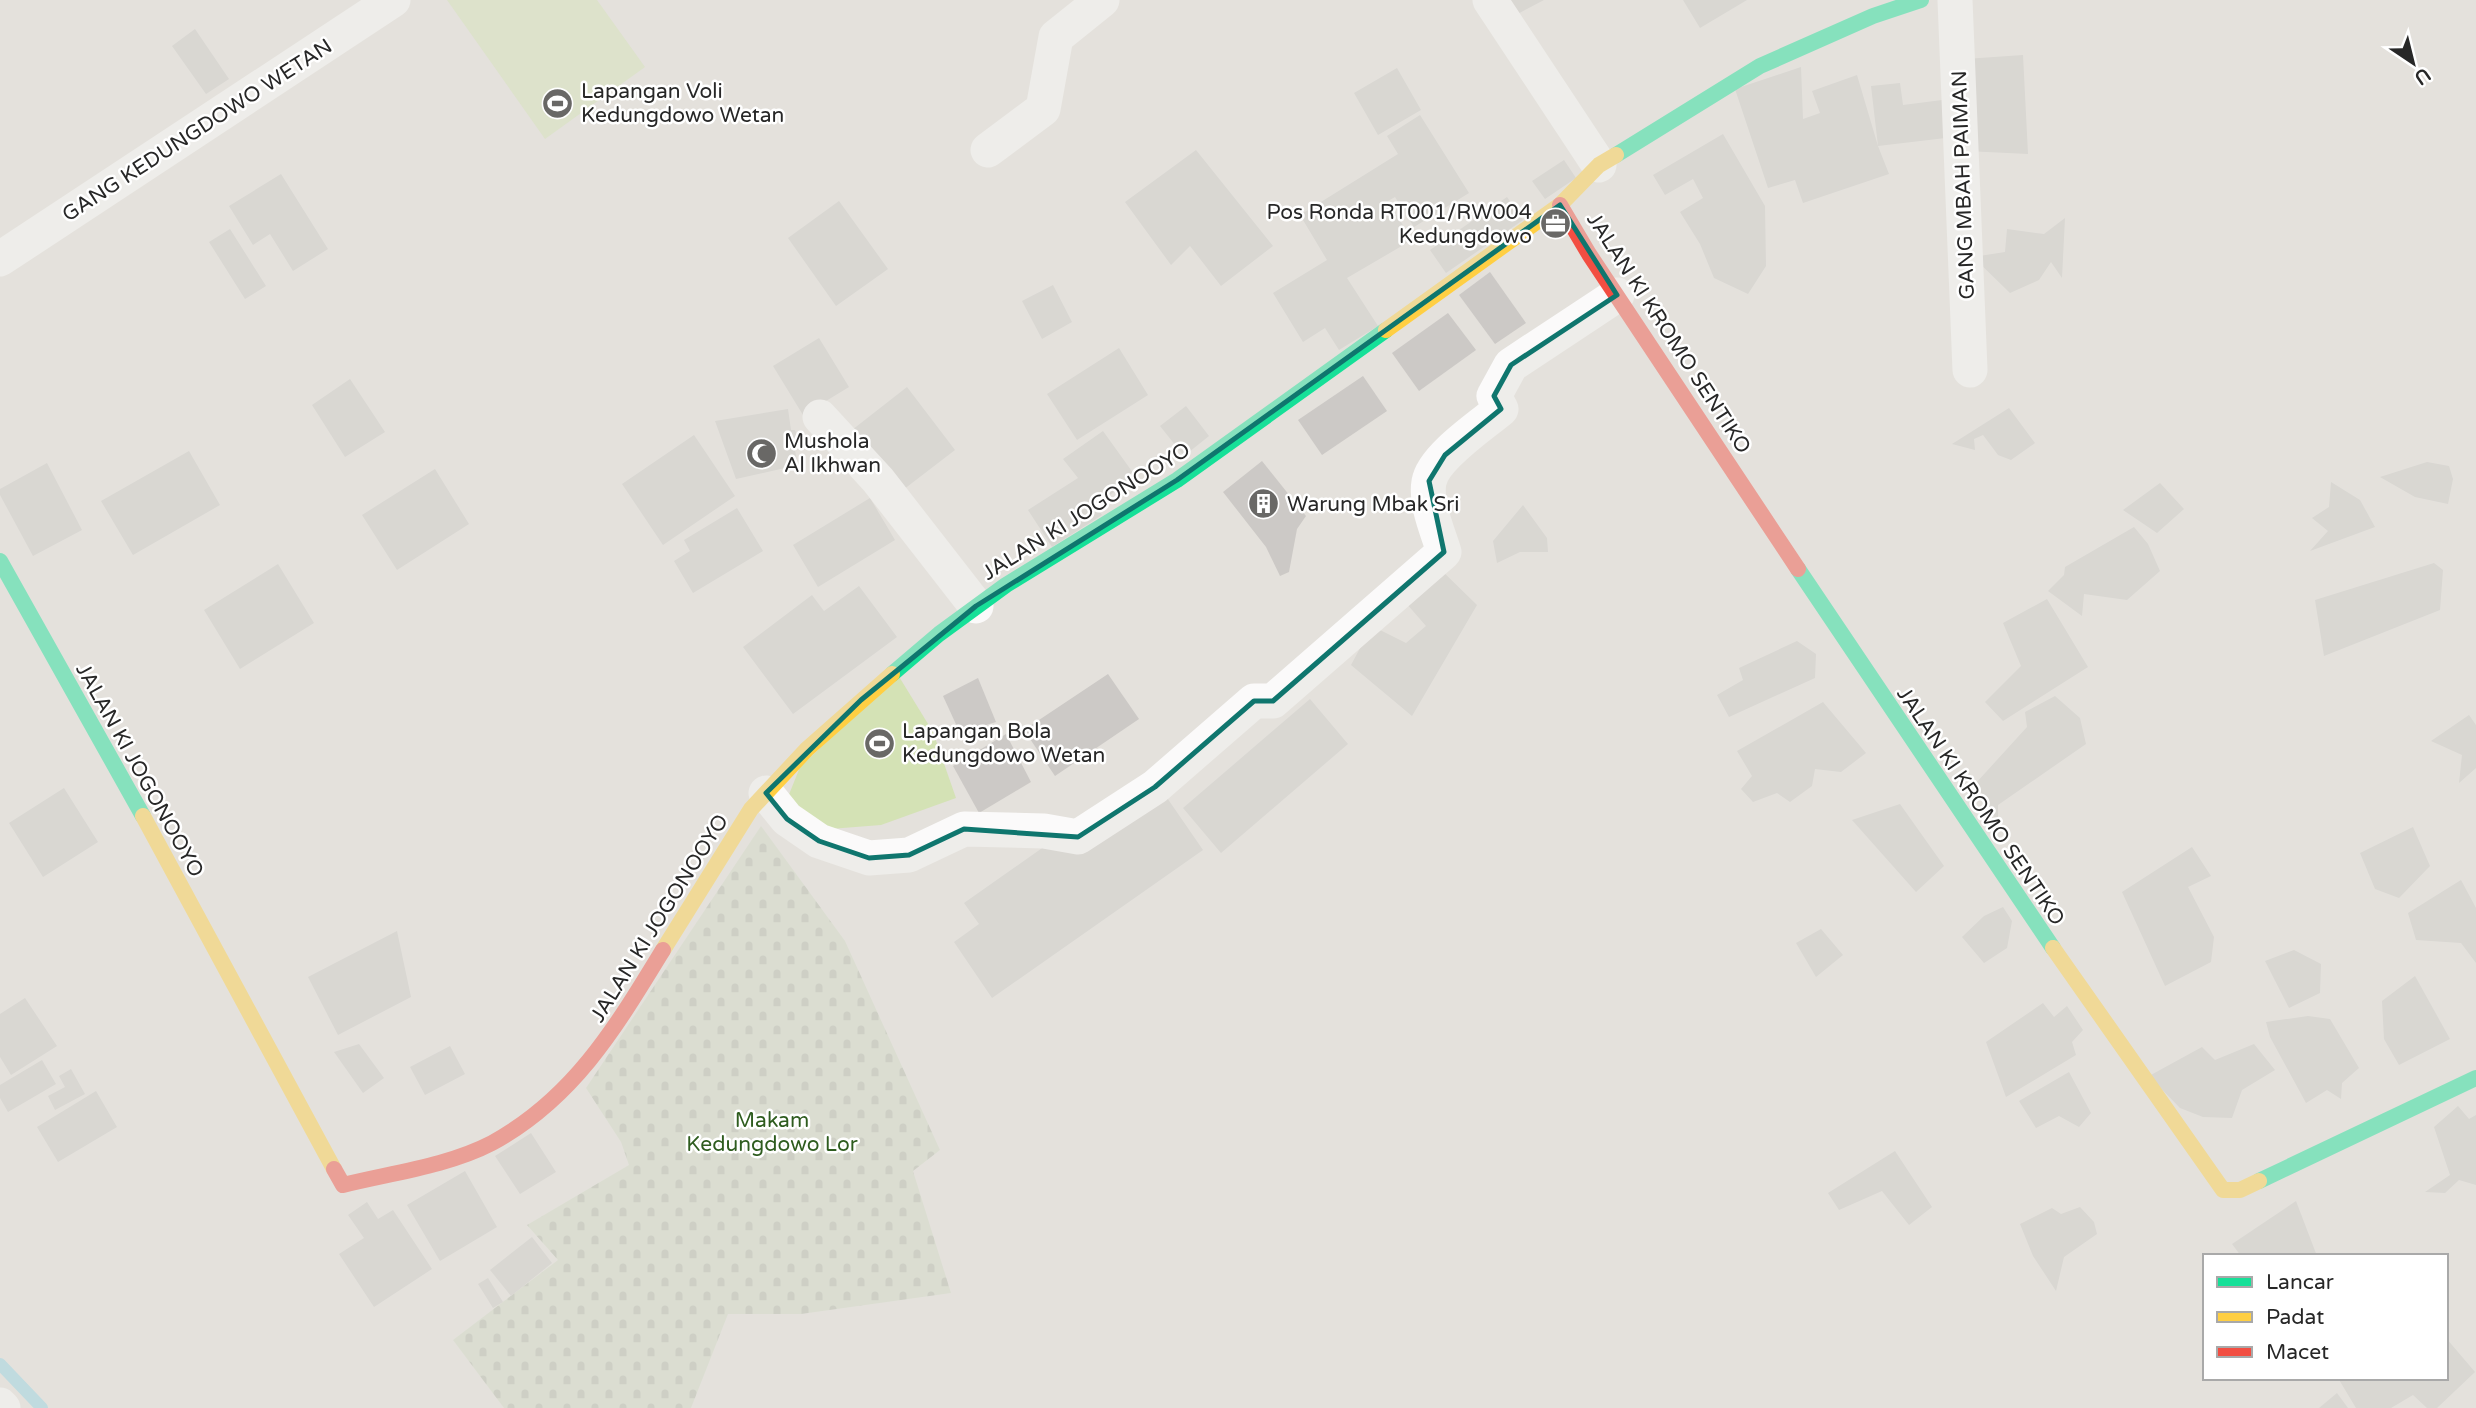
<svg xmlns="http://www.w3.org/2000/svg" width="2476" height="1408" viewBox="0 0 2476 1408" font-family="'Varela Round',sans-serif">
<style>
.cemetery{fill:url(#cemetery-stones)}
.pitch{fill:#d4e2b5}
.lines{fill:none;stroke-linecap:round;stroke-linejoin:round}
.stream{stroke:#94d2e2;stroke-width:12}
.building{fill:#ccc9c6}
.street{stroke:#fbfafa;stroke-width:35}
.fast{stroke:#16e098;stroke-width:16}
.slow{stroke:#ffcf43;stroke-width:16}
.jam{stroke:#f24e42;stroke-width:16}
.marked{fill:none;stroke:#0f766e;stroke-width:5;stroke-linejoin:round}
.labels{text-anchor:middle;stroke-width:5;stroke-linejoin:round;paint-order:stroke}
.poi-label{font-size:21px;fill:#272727;stroke:#fff;text-anchor:start}
.street-label{font-size:21px;fill:#272727;stroke:#fff}
.park-label{font-size:21px;fill:#2e5c1e;stroke:#fff}
</style>
<defs>
<pattern id="cemetery-stones" width="16" height="16" patternUnits="userSpaceOnUse" patternTransform="scale(1.75)"><rect width="16" height="16" fill="#d1d8c4"/><path d="M2 7V4a2 2 0 0 1 4 0v3zM10 15v-3a2 2 0 0 1 4 0v3z" fill="#b3b9a8"/></pattern>
</defs>
<rect width="100%" height="100%" fill="#e4e1dc"/>
<polygon class="cemetery" points="761,826 845,941 940,1150 913,1171 951,1293 801,1314 728,1314 691,1408 504,1408 453,1340 558,1260 527,1225 629,1165 621,1142 586,1088"/>
<g class="pitch">
<polygon points="447,0 597,0 645,67 545,139"/>
<polygon points="898,675 933,732 956,798 881,825 830,829 784,807 800,767"/>
</g>
<g class="lines">
<polyline class="stream" points="0,1364 42,1408"/>
</g>
<g class="building">
<polygon points="1501,0 1544,0 1510,18"/>
<polygon points="1683,0 1747,0 1700,28"/>
<polygon points="195,29 229,79 206,94 172,46"/>
<polygon points="2023,55 2028,154 1966,151 1965,59"/>
<polygon points="1801,67 1803,119 1820,113 1812,91 1857,75 1878,146 1871,86 1900,83 1903,105 1950,99 1954,137 1878,146 1889,174 1803,203 1795,180 1768,188 1735,89"/>
<polygon points="1397,68 1421,110 1378,135 1354,93"/>
<polygon points="1420,115 1469,193 1414,227 1395,197 1388,201 1412,240 1347,278 1378,326 1339,350 1325,328 1303,342 1273,293 1327,260 1300,215 1398,154 1387,136"/>
<polygon points="1723,134 1765,206 1766,266 1748,294 1714,278 1700,244 1680,212 1703,198 1693,179 1665,195 1653,175"/>
<polygon points="1196,150 1273,246 1221,286 1190,246 1171,265 1125,202"/>
<polygon points="1564,160 1576,178 1545,199 1532,181"/>
<polygon points="281,174 328,249 293,271 270,234 253,245 229,206"/>
<polygon points="1507,197 1523,220 1446,273 1430,250"/>
<polygon points="839,201 888,269 836,306 788,238"/>
<polygon points="2065,218 2062,278 2051,262 2039,280 2010,293 1973,257 2005,252 2007,229 2044,234"/>
<polygon points="230,229 266,286 245,299 209,242"/>
<polygon points="1490,272 1526,323 1495,344 1459,295"/>
<polygon points="1053,285 1072,322 1042,339 1022,301"/>
<polygon points="1448,313 1476,350 1419,391 1392,353"/>
<polygon points="819,338 849,387 803,415 773,366"/>
<polygon points="1119,348 1148,395 1077,440 1047,394"/>
<polygon points="1363,376 1387,411 1322,455 1298,420"/>
<polygon points="350,379 385,432 345,457 312,405"/>
<polygon points="907,387 955,450 899,493 852,430"/>
<polygon points="1186,406 1209,436 1184,456 1160,426"/>
<polygon points="2009,408 2035,443 2011,460 1998,455 1983,435 1974,439 1975,450 1952,444"/>
<polygon points="788,409 791,430 795,430 799,440 793,441 798,465 736,479 715,421"/>
<polygon points="1103,431 1136,477 1095,505 1102,515 1052,547 1028,510 1078,478 1063,459"/>
<polygon points="694,435 735,496 663,545 622,484"/>
<polygon points="189,451 220,505 133,555 101,501"/>
<polygon points="1262,461 1306,516 1297,529 1289,572 1280,576 1266,547 1223,492"/>
<polygon points="2427,462 2449,466 2453,479 2448,504 2415,497 2380,477"/>
<polygon points="47,463 82,530 33,556 0,495 0,489"/>
<polygon points="435,469 469,524 397,570 362,515"/>
<polygon points="2331,482 2360,500 2375,527 2310,551 2328,531 2312,518 2329,507"/>
<polygon points="2160,483 2184,509 2157,533 2123,510"/>
<polygon points="870,498 895,540 818,587 793,545"/>
<polygon points="1523,505 1547,538 1548,552 1520,552 1497,563 1493,541"/>
<polygon points="737,508 763,551 693,593 674,561 690,551 684,540"/>
<polygon points="2134,527 2148,544 2160,571 2127,600 2084,594 2082,616 2048,591 2064,575 2065,567"/>
<polygon points="2434,563 2443,570 2440,610 2324,656 2315,600"/>
<polygon points="278,564 314,623 240,669 204,610"/>
<polygon points="1437,566 1477,605 1412,716 1351,665 1372,626 1406,643 1426,626 1406,603"/>
<polygon points="859,586 897,637 793,714 743,647 812,595 824,611"/>
<polygon points="2047,599 2088,667 2003,721 1985,702 2021,666 2003,623"/>
<polygon points="1797,641 1816,654 1815,678 1729,717 1717,695 1743,680 1739,668"/>
<polygon points="1108,674 1139,719 1055,776 1024,730"/>
<polygon points="978,678 996,722 960,733 943,696"/>
<polygon points="2055,696 2080,718 2086,744 1998,805 1998,824 1976,783 2027,727 2025,712"/>
<polygon points="1310,699 1348,744 1221,853 1183,808"/>
<polygon points="1823,702 1866,753 1841,772 1815,769 1812,786 1790,802 1777,793 1753,802 1741,789 1752,776 1737,751"/>
<polygon points="2469,715 2476,725 2476,768 2459,783 2462,755 2431,741"/>
<polygon points="1006,734 1031,782 979,813 953,766"/>
<polygon points="64,788 98,842 43,877 9,823"/>
<polygon points="1163,792 1203,850 992,998 954,942 979,924 964,903 1062,834"/>
<polygon points="1900,804 1944,866 1916,892 1852,820"/>
<polygon points="2413,827 2430,866 2399,898 2375,889 2360,853"/>
<polygon points="2192,847 2211,876 2188,887 2214,937 2211,962 2165,986 2122,892"/>
<polygon points="2461,880 2476,908 2476,963 2461,943 2416,940 2408,913"/>
<polygon points="2003,907 2012,921 2007,948 1984,963 1962,937 1984,916"/>
<polygon points="1821,929 1843,955 1816,977 1796,943"/>
<polygon points="397,931 411,997 338,1035 308,977"/>
<polygon points="2294,950 2321,964 2320,993 2289,1008 2265,961"/>
<polygon points="2415,976 2450,1039 2399,1065 2384,1039 2382,1001"/>
<polygon points="25,998 57,1046 11,1075 0,1057 0,1014"/>
<polygon points="2043,1003 2054,1017 2067,1006 2083,1030 2072,1042 2076,1055 2006,1097 1986,1042"/>
<polygon points="2308,1016 2330,1019 2359,1068 2342,1083 2341,1099 2327,1090 2306,1103 2270,1037 2266,1022"/>
<polygon points="359,1044 384,1078 363,1093 334,1052"/>
<polygon points="2254,1044 2275,1070 2242,1090 2232,1118 2203,1117 2180,1108 2149,1076 2202,1047 2215,1060"/>
<polygon points="450,1046 465,1074 425,1095 410,1067"/>
<polygon points="42,1060 56,1084 8,1112 0,1098 0,1085"/>
<polygon points="71,1069 85,1094 55,1110 48,1096 65,1087 59,1076"/>
<polygon points="2069,1072 2091,1113 2079,1127 2059,1116 2036,1128 2019,1101"/>
<polygon points="96,1091 117,1127 58,1162 37,1127"/>
<polygon points="2458,1106 2469,1119 2476,1115 2476,1185 2459,1180 2445,1193 2425,1192 2450,1175 2434,1127"/>
<polygon points="531,1133 556,1172 520,1194 495,1156"/>
<polygon points="1895,1151 1932,1207 1909,1225 1882,1191 1839,1210 1828,1193"/>
<polygon points="465,1171 497,1227 440,1261 407,1205"/>
<polygon points="2296,1201 2317,1256 2241,1256 2232,1244"/>
<polygon points="367,1202 378,1219 393,1210 432,1269 374,1307 339,1254 364,1238 348,1215"/>
<polygon points="2080,1207 2094,1222 2097,1234 2064,1257 2056,1291 2033,1256 2020,1224 2052,1208 2061,1214"/>
<polygon points="532,1237 552,1263 511,1296 490,1270"/>
<polygon points="488,1278 503,1302 493,1308 478,1284"/>
<polygon points="2446,1338 2475,1372 2437,1408 2427,1408 2413,1395 2391,1408 2356,1408 2338,1378 2446,1378"/>
<polygon points="2337,1393 2348,1408 2319,1408"/>
</g>
<g class="lines">
<g class="street">
<polyline points="1490,0 1599,165"/>
<polyline points="1955,0 1970,370"/>
<polyline points="988,150 1043,109 1056,37 1102,0"/>
<polyline points="0,259 393,0"/>
<polyline points="820,417 878,480 976,606"/>
<path d="M766,793L787,819L819,841L869,858L909,855L964,829L1044,831L1078,837L1155,787L1254,701H1273L1444,552C1438,532 1425,504 1429,482C1433,457 1482,425 1501,409L1494,396L1511,365L1617,295"/>
<polyline points="0,1405 3,1408"/>
</g>
<g class="fast">
<polyline points="1616,155 1760,66 1873,16 1921,0"/>
<polyline points="0,561 143,816"/>
<polyline points="1798,569 2053,948"/>
<polyline points="892,674 939,634 1006,585 1177,480 1386,330"/>
<polyline points="2259,1181 2476,1078"/>
</g>
<g class="slow">
<polyline points="1386,330 1560,205 1599,165 1616,155"/>
<polyline points="143,816 334,1169"/>
<polyline points="2053,948 2223,1190 2240,1190 2259,1181"/>
<polyline points="663,950 751,809 807,749 892,674"/>
</g>
<g class="jam">
<polyline points="1560,205 1589,254 1798,569"/>
<path d="M334,1169L343,1185C391,1173 448,1166 492,1143C574,1098 616,1027 663,950"/>
</g>
</g>
<path d="M0 0H2476V1408H0ZM1560,205L1617,295L1511,365L1494,396L1501,409L1445,455L1429,481L1444,552L1273,701H1254L1155,787L1078,837L964,829L909,855L869,858L819,841L787,819L766,793L861,700L976,606L1177,480Z" fill="#e4e1dc" fill-opacity=".55" fill-rule="evenodd"/>
<path class="marked" d="M1560,205L1617,295L1511,365L1494,396L1501,409L1445,455L1429,481L1444,552L1273,701H1254L1155,787L1078,837L964,829L909,855L869,858L819,841L787,819L766,793L861,700L976,606L1177,480Z"/>
<defs>
<symbol id="stadium-disc" viewBox="-11 -11 22 22"><circle r="9.5" fill="#696866" stroke="#fff"/><path d="M0-5a6.5 5 0 1 0 0 10a6.5 5 0 1 0 0-10ZM-3.5-1.8h7v3.6h-7Z" fill="#fff"/></symbol>
<symbol id="office-disc" viewBox="-11 -11 22 22"><circle r="9.5" fill="#696866" stroke="#fff"/><path d="M-6-3h4V-5.5h4V-3h4V5H-6ZM-1-4.5V-3h2v-1.5ZM-6 0V1H6V0Z" fill="#fff"/></symbol>
<symbol id="mosque-disc" viewBox="-11 -11 22 22"><circle r="9.5" fill="#696866" stroke="#fff"/><path d="M3.5-4.9A6 6 0 1 0 3.5 4.9A5 5 0 1 1 3.5-4.9Z" fill="#fff"/></symbol>
<symbol id="building-disc" viewBox="-11 -11 22 22"><circle r="9.5" fill="#696866" stroke="#fff"/><path d="M-4-6H4V6H1V3H-1V6H-4ZM-2.5-4.3h1.7v1.8h-1.7ZM.8-4.3h1.7v1.8H.8ZM-2.5-1h1.7V.8h-1.7ZM.8-1h1.7V.8H.8Z" fill="#fff"/></symbol>
</defs>
<g fill-rule="evenodd">
<use href="#stadium-disc" x="540" y="86" width="35" height="35"/>
<use href="#office-disc" x="1538" y="206" width="35" height="35"/>
<use href="#mosque-disc" x="744" y="436" width="35" height="35"/>
<use href="#building-disc" x="1246" y="486" width="35" height="35"/>
<use href="#stadium-disc" x="862" y="726" width="35" height="35"/>
</g>
<g class="labels">
<g class="poi-label">
<text x="581" y="98">Lapangan Voli<tspan x="581" dy="24">Kedungdowo Wetan</tspan></text>
<text x="1532" y="219" text-anchor="end">Pos Ronda RT001/RW004<tspan x="1532" dy="24">Kedungdowo</tspan></text>
<text x="784" y="448">Mushola<tspan x="784" dy="24">Al Ikhwan</tspan></text>
<text x="1287" y="511">Warung Mbak Sri</text>
<text x="902" y="738">Lapangan Bola<tspan x="902" dy="24">Kedungdowo Wetan</tspan></text>
</g>
<g class="street-label">
<text transform="translate(197 130) rotate(-33)" y="7">GANG KEDUNGDOWO WETAN</text>
<text transform="translate(1963 185) rotate(-92)" y="7">GANG MBAH PAIMAN</text>
<text transform="translate(1669 333) rotate(57)" y="7">JALAN KI KROMO SENTIKO</text>
<text transform="translate(1086 511) rotate(-32)" y="7">JALAN KI JOGONOOYO</text>
<text transform="translate(140 770) rotate(61)" y="7">JALAN KI JOGONOOYO</text>
<text transform="translate(1981 806) rotate(56)" y="7">JALAN KI KROMO SENTIKO</text>
<text transform="translate(659 918) rotate(-58)" y="7">JALAN KI JOGONOOYO</text>
</g>
<g class="park-label">
<text x="772" y="1127">Makam<tspan x="772" dy="24">Kedungdowo Lor</tspan></text>
</g>
</g>
<rect x="2203" y="1254" width="245" height="126" fill="#ffffff" stroke="#a9a9a9" stroke-width="2"/>
<rect x="2217" y="1277" width="35" height="10" fill="#16e098" stroke="#a9a9a9" stroke-width="2"/>
<text x="2266" y="1289" font-size="21" fill="#272727">Lancar</text>
<rect x="2217" y="1312" width="35" height="10" fill="#ffcf43" stroke="#a9a9a9" stroke-width="2"/>
<text x="2266" y="1324" font-size="21" fill="#272727">Padat</text>
<rect x="2217" y="1347" width="35" height="10" fill="#f24e42" stroke="#a9a9a9" stroke-width="2"/>
<text x="2266" y="1359" font-size="21" fill="#272727">Macet</text>
<g transform="translate(2413 63) rotate(145)" stroke="#ffffff" stroke-width="5" paint-order="stroke">
<path d="M0-5L12 26L0 18L-12 26Z" fill="#272727"/>
<text y="-10" font-size="19" font-weight="bold" text-anchor="middle" fill="#272727">U</text>
</g>
</svg>
